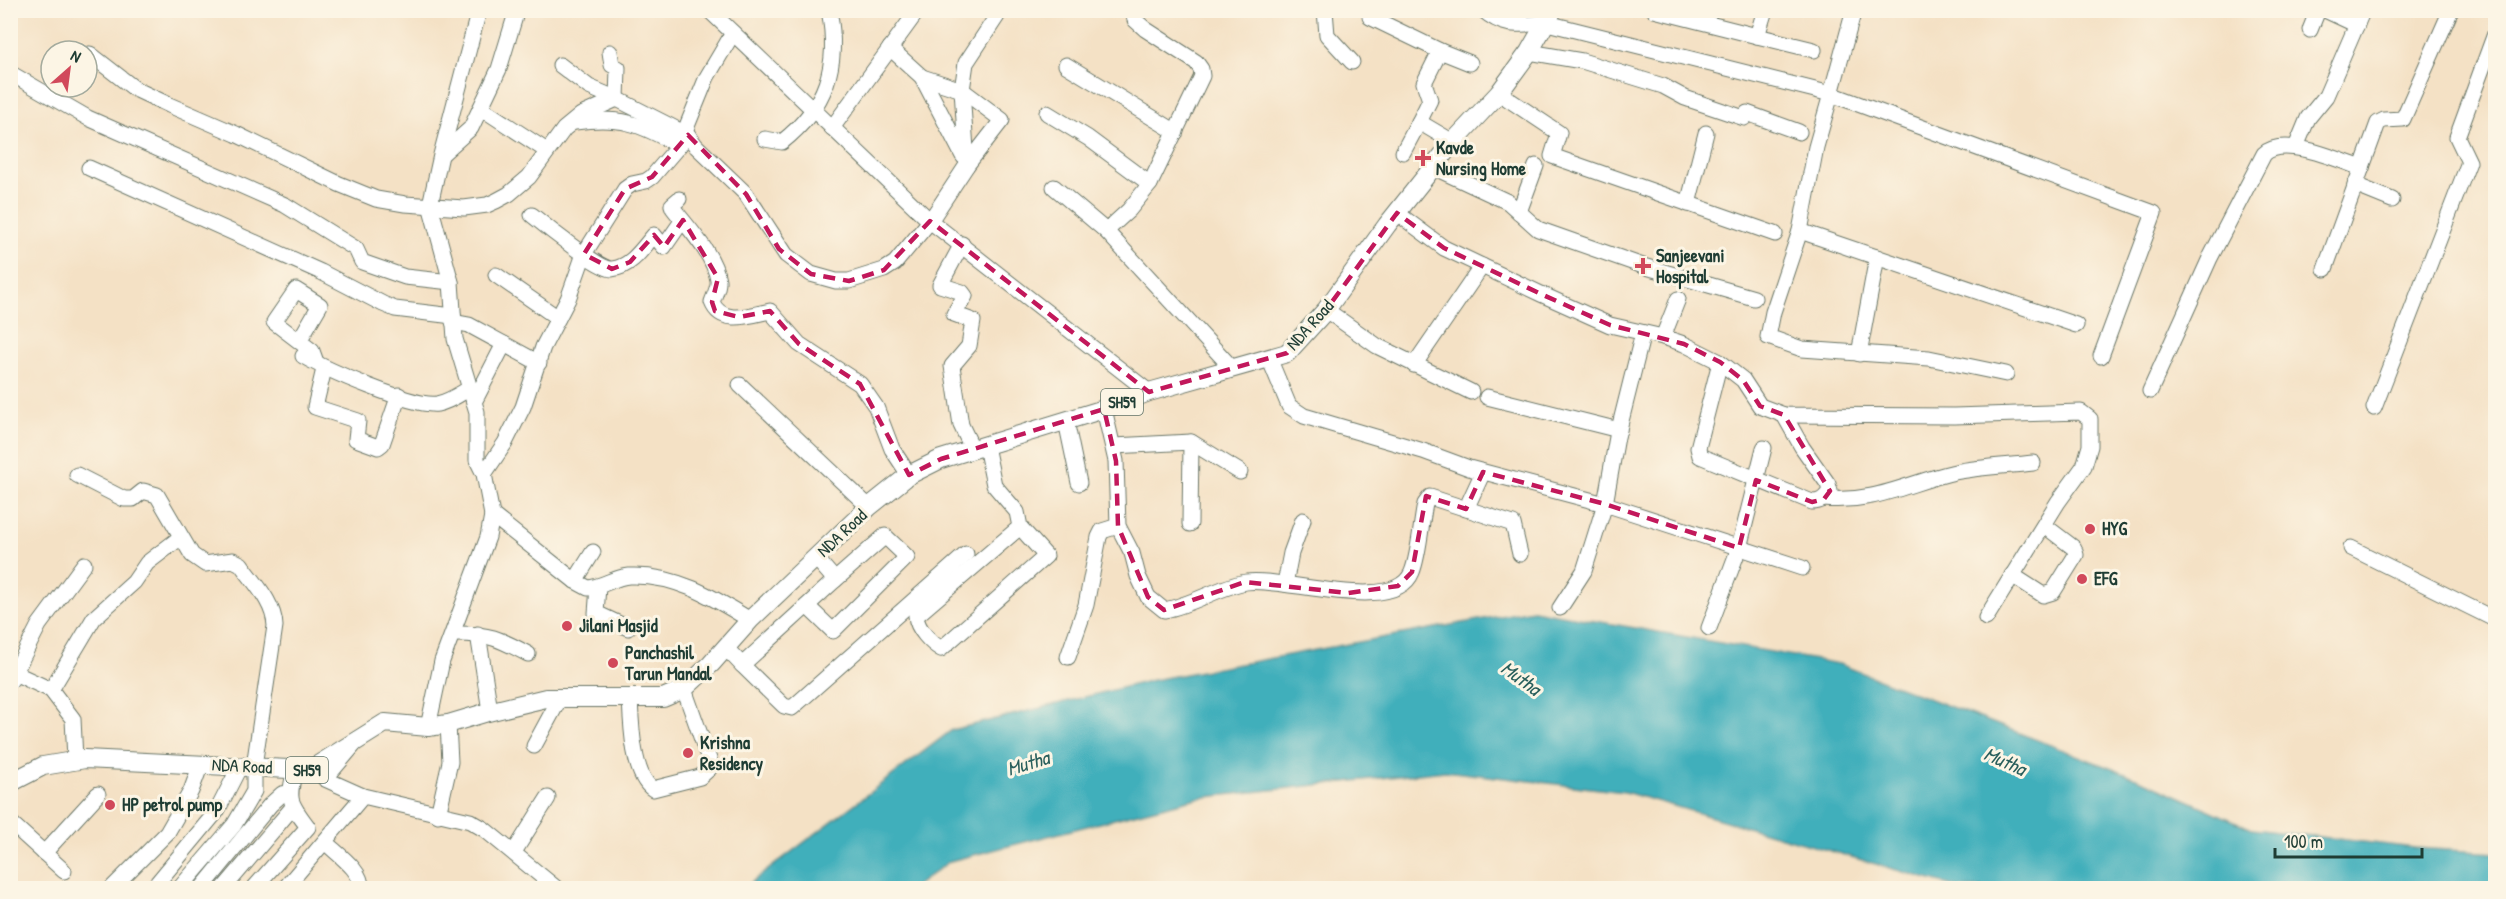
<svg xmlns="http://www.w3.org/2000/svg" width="2506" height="899" viewBox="0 0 2506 899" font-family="'Patrick Hand',sans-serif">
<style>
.water{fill:#40afbb;stroke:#307678;stroke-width:1.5}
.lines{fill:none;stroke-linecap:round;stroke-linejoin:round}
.minor-casing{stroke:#6a7667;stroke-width:17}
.major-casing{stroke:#6a7667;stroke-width:20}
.minor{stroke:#fff;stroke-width:15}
.major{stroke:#fff;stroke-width:18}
.marked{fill:none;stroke:#c2185b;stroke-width:4.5;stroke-dasharray:12 8;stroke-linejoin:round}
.poi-dot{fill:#d1495b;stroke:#fcf5e5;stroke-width:2}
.labels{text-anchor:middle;stroke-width:6;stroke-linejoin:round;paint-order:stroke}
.shield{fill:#fcf5e5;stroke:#617469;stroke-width:1.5}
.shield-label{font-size:16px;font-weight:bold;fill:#1f3d34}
.poi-label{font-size:18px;font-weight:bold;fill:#1f3d34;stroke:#fcf5e5;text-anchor:start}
.street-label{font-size:18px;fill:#1f3d34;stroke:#fcf5e5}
.water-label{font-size:20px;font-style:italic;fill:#295f5c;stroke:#fcf5e5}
</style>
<rect width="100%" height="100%" fill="#fcf5e5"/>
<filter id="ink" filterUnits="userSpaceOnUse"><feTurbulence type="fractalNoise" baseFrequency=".0167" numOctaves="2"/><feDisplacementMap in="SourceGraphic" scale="12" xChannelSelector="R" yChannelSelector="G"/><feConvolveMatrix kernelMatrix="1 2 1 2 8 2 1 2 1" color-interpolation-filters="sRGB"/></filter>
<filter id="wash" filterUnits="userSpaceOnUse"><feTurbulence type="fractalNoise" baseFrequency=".008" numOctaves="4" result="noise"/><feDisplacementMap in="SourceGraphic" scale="24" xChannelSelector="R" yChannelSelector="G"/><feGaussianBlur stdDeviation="1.35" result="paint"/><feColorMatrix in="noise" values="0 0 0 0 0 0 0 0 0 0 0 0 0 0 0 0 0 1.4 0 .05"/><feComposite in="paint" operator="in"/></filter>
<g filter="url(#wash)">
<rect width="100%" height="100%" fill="#f4e1c5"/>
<polygon class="water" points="1533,610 1839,664 2149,783 2252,829 2415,848 2496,853 2495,888 1959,888 1625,792 1445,771 1197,798 950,861 913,888 744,888 952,730 1153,680"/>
</g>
<g filter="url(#ink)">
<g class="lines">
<defs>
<g id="minor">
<path d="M479,10L441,155L430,205L451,282L455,339L477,412V460L484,474L492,515L575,581L588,588C603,587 614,577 629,576C675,574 713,597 750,620"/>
<polyline points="709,10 930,221 1149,392"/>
<polyline points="1133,10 1135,20 1145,29 1196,62 1201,69 1202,76 1150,184 1129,210 1106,231 1232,368"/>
<polyline points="1325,10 1327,35 1352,62"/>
<path d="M1483,10C1505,29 1520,24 1547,23L1831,94L1816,147L1800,231L1773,312L1768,337L1802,349L1929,358L2006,374"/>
<polyline points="1654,10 1757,36 1765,10"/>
<polyline points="1854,10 1831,94 2154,213 2101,356"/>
<polyline points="2325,10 2357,25"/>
<polyline points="1370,17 1440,51 1424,83 1430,100 1419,122"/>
<polyline points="2310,30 2318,10"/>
<polyline points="1757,36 1814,50"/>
<polyline points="890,48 922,77 963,156"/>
<polyline points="1440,51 1470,63"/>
<polyline points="1529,52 1582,61 1663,86 1685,98 1744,118 1747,113 1799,132"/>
<polyline points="90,54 135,89 169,105 236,134 339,184 376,199 405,204 464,208 487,205 496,201 509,194 529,177 564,129 581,115 617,99 618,68 612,65 610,52"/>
<polyline points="560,65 589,87 617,99 680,131 685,131 707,77 733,33"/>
<polyline points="1066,65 1176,132"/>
<polyline points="10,73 88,118 285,205 356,249 362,262 405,277 451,282"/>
<polyline points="1499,93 1559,133 1552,156 1775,234"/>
<polyline points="481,108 547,151"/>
<polyline points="1047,113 1088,138 1150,184"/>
<path d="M575,122C620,116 640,123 679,146"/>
<polyline points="832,128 918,10"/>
<polyline points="685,131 696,146 746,194 786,255 811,274 836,281 849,281 884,270 895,263 930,221 967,165 1002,120 962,90 922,77"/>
<path d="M765,139L782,142C826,107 840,66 829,10"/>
<polyline points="2296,147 2308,118 2326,96 2363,10"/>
<polyline points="1403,152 1419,122 1453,142"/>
<polyline points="442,154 471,128 499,69 517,10"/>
<polyline points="967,165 962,90 966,63 997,16"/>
<polyline points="89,168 321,272 383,304 395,309 453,316"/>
<polyline points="1435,168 1508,202 1538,229 1643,266 1754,298"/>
<polyline points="2355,185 2392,200"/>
<polyline points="1054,187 1106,231"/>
<path d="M679,199L672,205L673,208C688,228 714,254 718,280C719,287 714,296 712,302C721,326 751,315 770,311L799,344L860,384L876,407L892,449L909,475"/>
<polyline points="1688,204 1706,133"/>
<polyline points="1519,212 1536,166"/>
<polyline points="1397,213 1444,248 1541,294 1610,325 1663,337 1684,344 1720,362 1743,380 1760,406 1784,415 1954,416 2081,412 2090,419 2090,446 2084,466 2058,502 1986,618"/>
<path d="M532,215C544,225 600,270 612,269C631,267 643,248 654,235L664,247L682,221"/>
<polyline points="1800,231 2076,325"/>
<polyline points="962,244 940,285 962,292 965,296 954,314 973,321 969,346 952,366 961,425 973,450"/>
<polyline points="2325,269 2378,123 2384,120 2403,119 2451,10"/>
<polyline points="496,275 558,318"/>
<polyline points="1326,310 1377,346 1471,392"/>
<polyline points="453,322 469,325 539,363"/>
<polyline points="1663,337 1678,299"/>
<polyline points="299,341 320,305 296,290 274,322 312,351 316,362"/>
<polyline points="1859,354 1877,257"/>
<path d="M303,356C327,370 412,407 437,404C449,402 460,394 470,388"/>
<polyline points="1269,358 1289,406 1304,416 1423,451 1469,468 1605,504 1802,568"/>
<path d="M1720,362L1698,448L1700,456L1812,502C1821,502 1824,499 1830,491L1828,484L1802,447L1784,415"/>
<polyline points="1414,365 1482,266"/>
<polyline points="324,369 315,407 358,421 356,439 378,447 382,444 399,395"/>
<polyline points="740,385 869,507"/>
<path d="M2150,391L2210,258L2264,154C2284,135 2338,160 2362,168"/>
<polyline points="1487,397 1619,430"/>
<polyline points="474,402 504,344"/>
<polyline points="2374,408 2469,162 2457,137 2496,31"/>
<path d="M1104,409L1116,461L1118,526L1132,553L1138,576L1148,597L1164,610C1193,605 1218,587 1246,582C1282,576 1395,616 1412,572C1419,555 1421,523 1425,504L1430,497L1513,524L1520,554"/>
<polyline points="1066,421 1079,483"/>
<path d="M986,446L994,485L1017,512L1020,527L916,616C917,629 931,643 941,649L1046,556L1020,527"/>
<polyline points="1114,446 1191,442 1240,472"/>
<polyline points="484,474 505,443 523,407 543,347 568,299 584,254 625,189 632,184 646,181 652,177 688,135"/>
<path d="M77,475L124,499H133L143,491L157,495L192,555L205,564L233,560L241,564C254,583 274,602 275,626L254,766V791L234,825L180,888"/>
<path d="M1824,499C1876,503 1907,483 1955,472C1980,467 2007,466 2033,463"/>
<polyline points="1466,509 1483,472"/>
<polyline points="1190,524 1191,442"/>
<polyline points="2351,548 2496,620"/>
<polyline points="2012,575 2043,595 2053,592 2076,555 2074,548 2045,526"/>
<polyline points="575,581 593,552"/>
<polyline points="1285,584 1291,553 1303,520"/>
<polyline points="598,587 596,613 628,628"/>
<polyline points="807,606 833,631 907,557 885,536 835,580"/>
<polyline points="1560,608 1584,571 1605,504 1617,437 1643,333"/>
<polyline points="1709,628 1739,548 1764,448"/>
<path d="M456,634C490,634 498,638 528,654"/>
<polyline points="478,634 490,711"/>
<polyline points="726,648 742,665 835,580 816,558"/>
<polyline points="1068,657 1086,605 1099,537 1102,531 1118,526"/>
<polyline points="742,665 784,706 792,708 966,554"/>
<polyline points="10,671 51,690 94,618 134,582 147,563 181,537"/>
<polyline points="11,680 39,625 84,564"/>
<polyline points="51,690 73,719 75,759"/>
<path d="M630,697C631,720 632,776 653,789L700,777L710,768V762L684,689"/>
<polyline points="428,727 442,661 488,537 492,515"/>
<polyline points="353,746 325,779 363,796"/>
<polyline points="534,746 560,698"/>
<polyline points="438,815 450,762 448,724"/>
<polyline points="10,822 64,871"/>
<path d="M325,842C336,853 363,871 361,888"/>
<polyline points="514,852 548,798"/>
<polyline points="44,853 98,794"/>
<polyline points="112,888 167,833 191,791 201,764"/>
<polyline points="153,888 217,811 240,766"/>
<polyline points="202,888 270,805 282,794 289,793"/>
<polyline points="224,888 293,807"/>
<path d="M254,888L308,827C288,801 288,800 295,769"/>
<polyline points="285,888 363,796 470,821 484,829 556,888"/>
</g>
<polyline id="major" points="10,783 43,766 85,759 310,770 385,723 428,727 448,724 488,712 546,698 663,698 684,689 711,664 750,620 869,507 909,475 941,459 1104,409 1149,392 1287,353 1326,310 1387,225 1453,142 1499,93 1529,52 1553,10"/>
</defs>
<use href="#minor" class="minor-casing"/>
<use href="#major" class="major-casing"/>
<use href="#minor" class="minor"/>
<use href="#major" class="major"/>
</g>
</g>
<path class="marked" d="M688,135L746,194L779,249L811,274L849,281L884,270L930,221L1149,392L1287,353L1326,310L1397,213L1444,248L1541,294L1610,325L1684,344L1720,362L1743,380L1760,406L1784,415L1830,491L1824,499L1812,502L1756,480L1739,548L1605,504L1483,472L1466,509L1426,496L1412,572L1398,586L1348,593L1245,582L1164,610L1148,597L1118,526L1116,461L1104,409L941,459L909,475L860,384L799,344L770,311L739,317L715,311L712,302L718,278L683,220L664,247L654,235L630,262L612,269L584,254L625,189L652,177Z"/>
<g class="poi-dot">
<path d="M1420 149h6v6h6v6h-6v6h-6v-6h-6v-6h6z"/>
<path d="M1640 257h6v6h6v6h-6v6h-6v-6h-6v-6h6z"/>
<circle cx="2090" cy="529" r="6"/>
<circle cx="2082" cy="579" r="6"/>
<circle cx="567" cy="626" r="6"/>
<circle cx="613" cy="663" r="6"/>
<circle cx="688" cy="753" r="6"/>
<circle cx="110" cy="805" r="6"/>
</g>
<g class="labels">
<g class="shield">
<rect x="1101" y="389" width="42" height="26" rx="4.5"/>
<rect x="286" y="757" width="42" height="26" rx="4.5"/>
</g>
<g class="shield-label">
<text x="1122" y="408">SH59</text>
<text x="307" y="776">SH59</text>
</g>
<g class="poi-label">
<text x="1436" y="154">Kavde<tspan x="1436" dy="21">Nursing Home</tspan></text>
<text x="1656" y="262">Sanjeevani<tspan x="1656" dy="21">Hospital</tspan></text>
<text x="2102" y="535">HYG</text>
<text x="2094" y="585">EFG</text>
<text x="579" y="632">Jilani Masjid</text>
<text x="625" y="659">Panchashil<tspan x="625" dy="21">Tarun Mandal</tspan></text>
<text x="700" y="749">Krishna<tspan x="700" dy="21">Residency</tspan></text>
<text x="122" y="811">HP petrol pump</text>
</g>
<g class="street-label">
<text transform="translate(1310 325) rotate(-48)" y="6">NDA Road</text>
<text transform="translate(842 533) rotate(-43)" y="6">NDA Road</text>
<text transform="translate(242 766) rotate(3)" y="6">NDA Road</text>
</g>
<g class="water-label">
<text transform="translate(1521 678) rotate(36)" y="7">Mutha</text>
<text transform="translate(2005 761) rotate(24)" y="7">Mutha</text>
<text transform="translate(1028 763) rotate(-17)" y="7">Mutha</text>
</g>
</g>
<rect width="2506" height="899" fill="none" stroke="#fcf5e5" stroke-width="36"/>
<g transform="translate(69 69) rotate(28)"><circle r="28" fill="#fcf5e5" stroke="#a4ab9e" stroke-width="1.5"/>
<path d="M0-4.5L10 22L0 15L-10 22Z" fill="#d1495b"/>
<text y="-9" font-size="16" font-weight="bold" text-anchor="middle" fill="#1f3d34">N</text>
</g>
<path d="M2275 848v9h147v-9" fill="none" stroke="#1f3d34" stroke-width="3"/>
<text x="2284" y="848" font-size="18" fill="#1f3d34" stroke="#fcf5e5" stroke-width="4.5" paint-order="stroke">100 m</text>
</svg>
